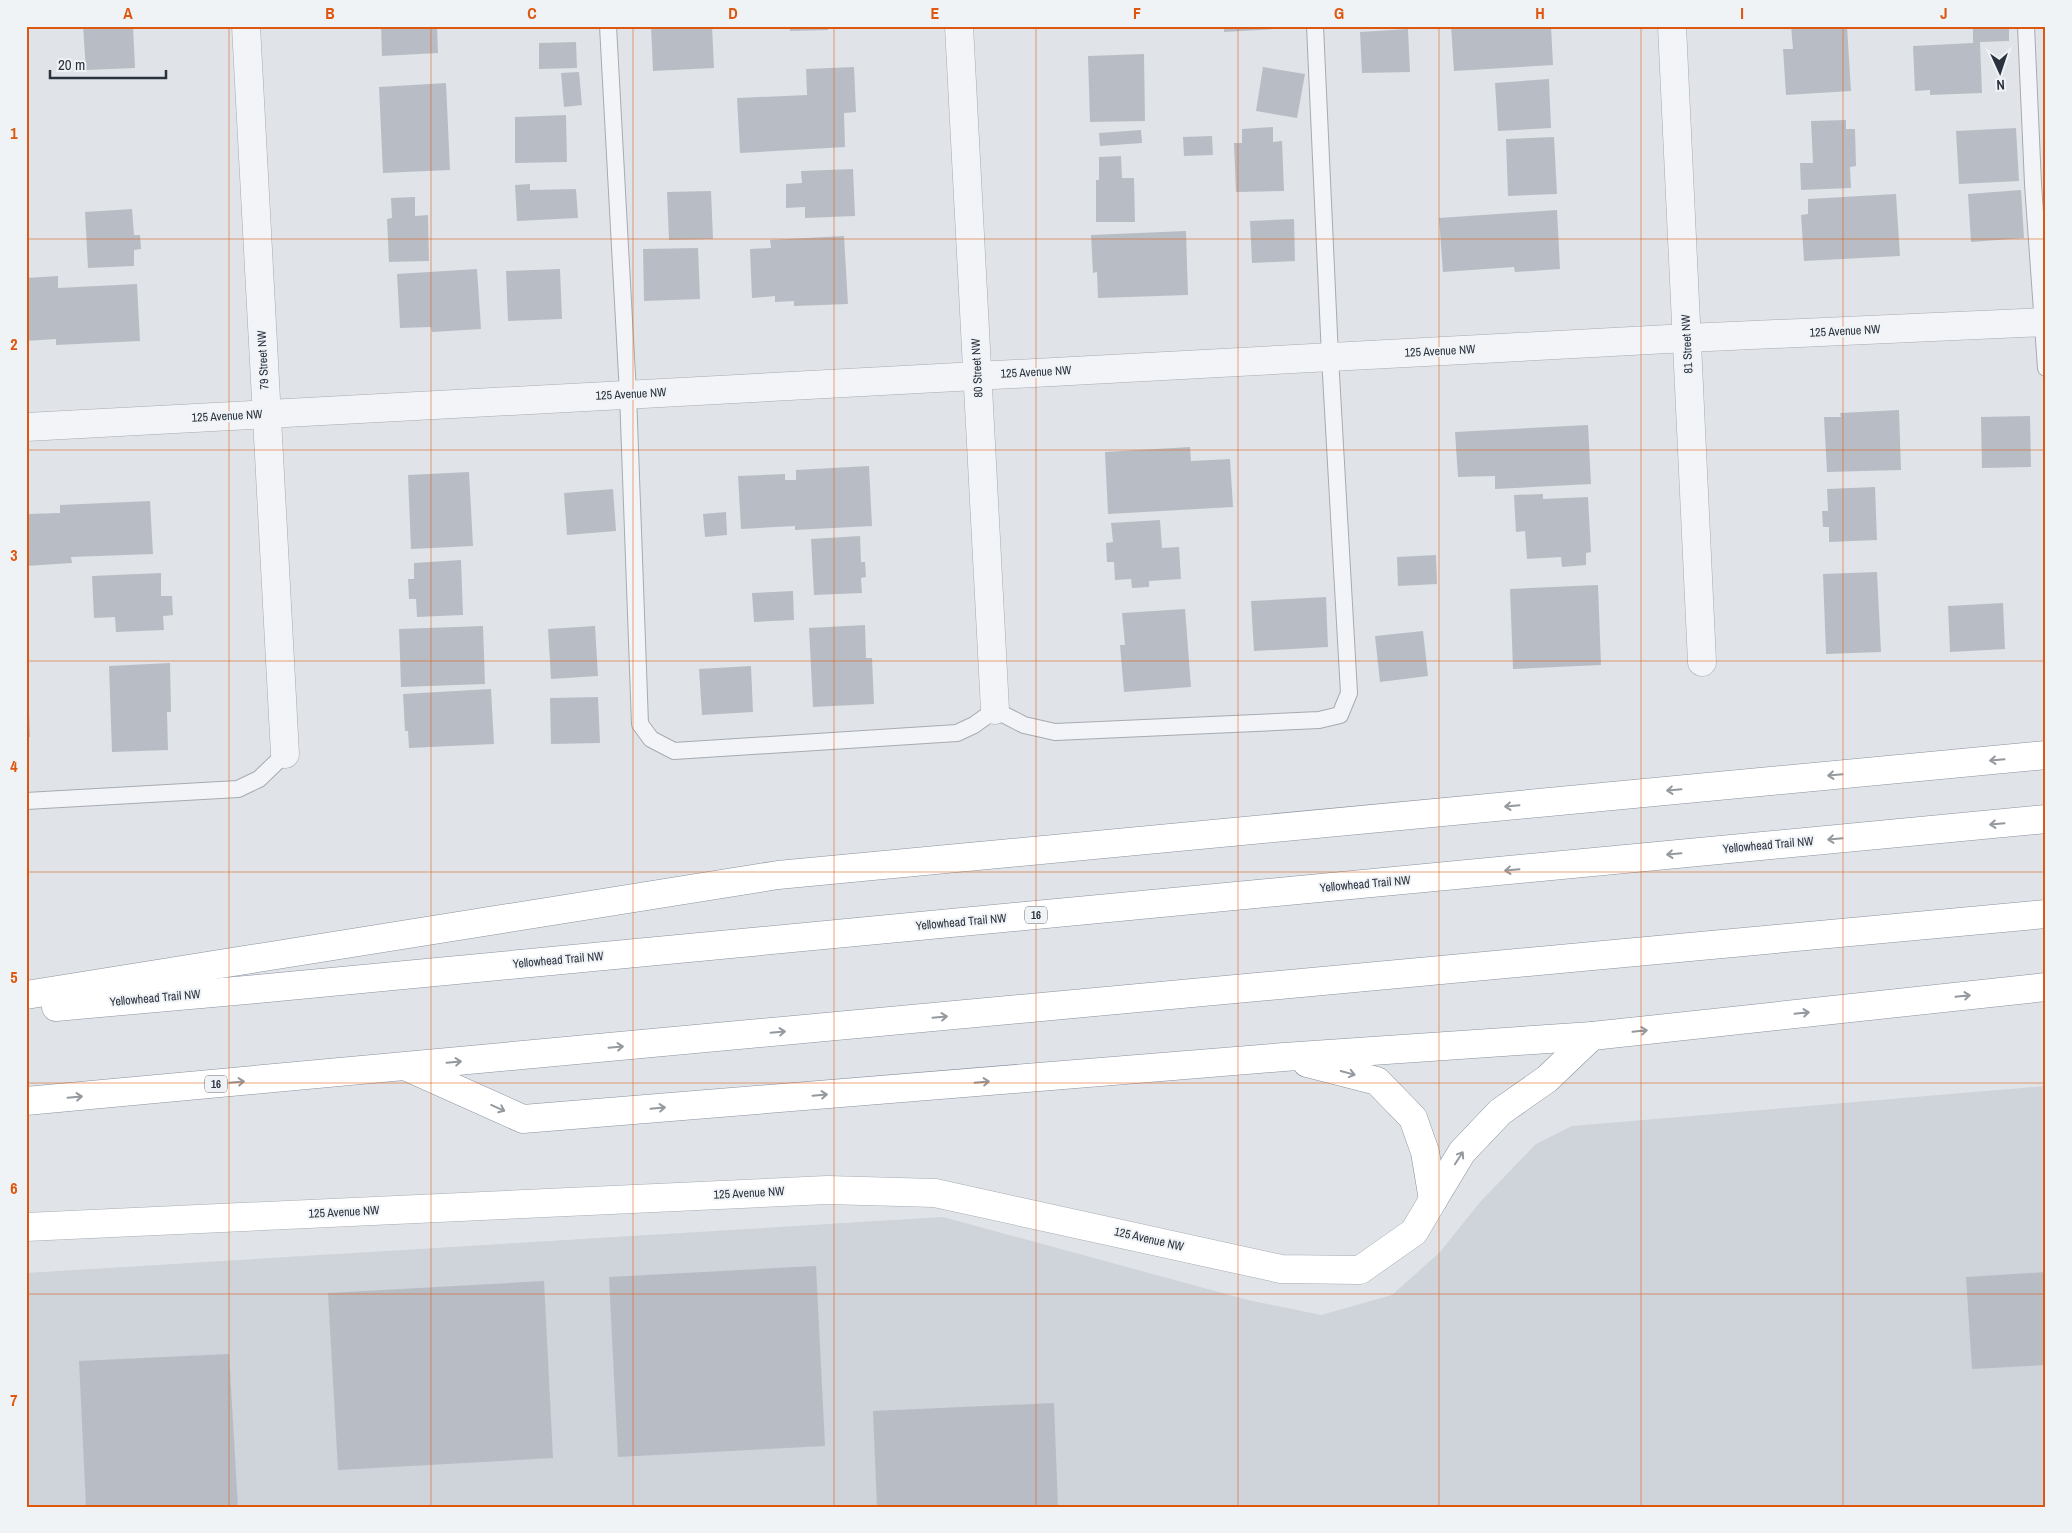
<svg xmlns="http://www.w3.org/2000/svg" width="2072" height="1533" viewBox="0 0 2072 1533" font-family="'Archivo Narrow',sans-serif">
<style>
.built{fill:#cfd3da}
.building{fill:#b8bdc5}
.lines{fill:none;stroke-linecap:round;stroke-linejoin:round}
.lane-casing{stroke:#a6abb2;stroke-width:18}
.street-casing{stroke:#a6abb2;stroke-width:29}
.secondary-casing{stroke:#a6abb2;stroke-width:29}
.highway-casing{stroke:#89919e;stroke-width:29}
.lane{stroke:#f3f4f7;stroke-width:16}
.street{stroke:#f3f4f7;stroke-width:28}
.secondary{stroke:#fff;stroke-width:28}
.highway{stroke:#fff;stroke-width:28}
.oneway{stroke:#94989f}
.grid{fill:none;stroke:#de570f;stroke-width:1;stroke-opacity:0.55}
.labels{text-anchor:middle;stroke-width:4;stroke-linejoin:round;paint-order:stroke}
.shield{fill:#f0f3f6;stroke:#656c76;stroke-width:1}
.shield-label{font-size:11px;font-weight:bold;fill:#2a323f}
.street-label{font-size:12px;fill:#2a323f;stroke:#f0f3f6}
.neatline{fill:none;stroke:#de570f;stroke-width:2}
.grid-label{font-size:16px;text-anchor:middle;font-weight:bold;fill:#de570f}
</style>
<rect width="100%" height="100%" fill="#e0e4e8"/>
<polygon class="built" points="2046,1086 2046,1507 26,1507 26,1273 943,1217 1248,1300 1321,1315 1392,1295 1440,1252 1481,1201 1536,1144 1572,1126"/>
<g class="building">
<polygon points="83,26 133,26 135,68 86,70"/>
<polygon points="381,26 437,26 438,53 382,56"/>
<polygon points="651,26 712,26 714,68 653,71"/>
<polygon points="790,26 828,26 828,30 790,31"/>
<polygon points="1224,26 1275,26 1275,29 1224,32"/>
<polygon points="1451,26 1551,26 1553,65 1454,71"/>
<polygon points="1791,26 1847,26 1851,91 1786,95 1783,49 1793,49"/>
<polygon points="1973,26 2009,26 2009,41 1980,42 1982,93 1930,95 1930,90 1915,91 1913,46 1973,43"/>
<polygon points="1408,29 1410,72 1362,73 1360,32"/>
<polygon points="576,42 577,68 539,69 539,43"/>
<polygon points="1144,54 1145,121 1090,122 1088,56"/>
<polygon points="854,67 856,112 844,113 845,147 740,153 737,98 807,95 806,69"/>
<polygon points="1263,67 1305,74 1297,118 1256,111"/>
<polygon points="579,72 582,105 564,107 561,73"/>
<polygon points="1549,79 1551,128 1498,131 1495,83"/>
<polygon points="446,83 450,170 383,173 379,87"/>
<polygon points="566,115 567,162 515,163 515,117"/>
<polygon points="1846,120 1846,129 1855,129 1856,166 1850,167 1851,188 1801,190 1800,163 1813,163 1811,121"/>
<polygon points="1273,127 1273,142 1282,141 1284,191 1236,192 1234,143 1242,143 1242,129"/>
<polygon points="2016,128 2019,181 1959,184 1956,131"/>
<polygon points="1141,130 1142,143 1100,146 1099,133"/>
<polygon points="1212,136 1213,155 1184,156 1183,137"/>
<polygon points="1554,137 1557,194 1508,196 1506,139"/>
<polygon points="1121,156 1122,178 1134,178 1135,222 1096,222 1096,180 1099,180 1099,157"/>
<polygon points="853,169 855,216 805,218 805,207 786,208 786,184 802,183 801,171"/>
<polygon points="530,184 530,190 576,189 578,218 517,221 515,185"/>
<polygon points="2021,190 2024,238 1971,242 1968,194"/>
<polygon points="711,191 713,239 669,240 667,192"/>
<polygon points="1896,194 1900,256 1804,261 1801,215 1808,214 1808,199"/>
<polygon points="415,197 415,216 428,215 429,261 389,262 387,219 392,218 391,198"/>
<polygon points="132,209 134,235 140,235 141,249 134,250 134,266 88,268 85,212"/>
<polygon points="1557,210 1560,269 1515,272 1514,267 1443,272 1439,218"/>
<polygon points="1294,219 1295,261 1252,263 1250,221"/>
<polygon points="1186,231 1188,295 1098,298 1097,272 1093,273 1091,235"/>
<polygon points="844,236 848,304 794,306 794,301 775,302 775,296 752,298 750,249 771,248 770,240"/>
<polygon points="698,248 700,299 644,301 643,249"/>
<polygon points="477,269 481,329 432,332 431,327 400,328 397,274"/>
<polygon points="560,269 562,319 508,321 506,271"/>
<polygon points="58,276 58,288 137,284 140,341 56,345 56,339 26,341 26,278"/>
<polygon points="1899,410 1901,470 1827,472 1824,417 1841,417 1840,413"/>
<polygon points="2030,416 2031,467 1982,468 1981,417"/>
<polygon points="1588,425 1591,484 1495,489 1495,476 1458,477 1455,432"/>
<polygon points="1190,447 1191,461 1230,459 1233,507 1108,514 1105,452"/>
<polygon points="869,466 872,526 795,530 795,526 741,529 738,476 785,474 785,480 796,480 796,470"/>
<polygon points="469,472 473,546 411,549 408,475"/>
<polygon points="1875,487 1877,540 1829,542 1829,527 1823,527 1822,511 1828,511 1827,489"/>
<polygon points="613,489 616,531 567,535 564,493"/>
<polygon points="1543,494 1543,499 1588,497 1591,552 1586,553 1586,565 1562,567 1561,557 1527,559 1525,531 1516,532 1514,495"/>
<polygon points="150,501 153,554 71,557 72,563 26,566 26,514 60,513 60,505"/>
<polygon points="726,512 727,535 705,537 703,514"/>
<polygon points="1160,520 1162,548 1179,547 1181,579 1149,581 1149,587 1132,588 1131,579 1115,580 1114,562 1107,562 1106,543 1113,542 1111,523"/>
<polygon points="860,536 861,562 865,562 866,577 861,578 862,593 814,595 811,539"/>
<polygon points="1436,555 1437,584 1398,586 1397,557"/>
<polygon points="461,560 463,615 417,617 416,599 409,599 408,579 414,579 414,563"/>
<polygon points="1877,572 1881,652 1826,654 1823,574"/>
<polygon points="161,573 161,596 172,596 173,615 163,616 164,630 116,632 115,617 94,618 92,576"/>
<polygon points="1598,585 1601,665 1513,669 1510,589"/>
<polygon points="793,591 794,620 754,622 752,593"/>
<polygon points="1326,597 1328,647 1254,651 1251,601"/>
<polygon points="2003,603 2005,649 1950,652 1948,606"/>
<polygon points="1185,609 1191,687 1124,692 1120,645 1125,645 1122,613"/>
<polygon points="865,625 866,658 872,658 874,704 813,707 809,628"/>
<polygon points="483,626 485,684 401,687 399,629"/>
<polygon points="595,626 598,676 551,679 548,629"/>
<polygon points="1423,631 1428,676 1380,682 1375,636"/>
<polygon points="170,663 171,712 167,712 168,750 112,752 109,666"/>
<polygon points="751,666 753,712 702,715 699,669"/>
<polygon points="26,686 28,686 30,737 26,737"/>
<polygon points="491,689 494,744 409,748 408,731 405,731 403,694"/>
<polygon points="598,697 600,743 551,744 550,698"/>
<polygon points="816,1266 825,1446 618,1457 609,1277"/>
<polygon points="2046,1272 2046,1365 1972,1369 1966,1277"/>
<polygon points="544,1281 553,1458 338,1470 328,1293"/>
<polygon points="229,1354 238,1507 86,1507 79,1361"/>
<polygon points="1054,1403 1058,1507 877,1507 873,1411"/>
</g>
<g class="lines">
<defs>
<g id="lane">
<polyline points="608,26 628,394 640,724 651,739 674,751 957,733 974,725 995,710 1024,725 1055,732 1319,720 1340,715 1349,693 1330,357 1315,26"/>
<polyline points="2026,26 2033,184 2046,368"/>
<polyline points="26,801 238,789 259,779 285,754"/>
</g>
<g id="street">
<polyline points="246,26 285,754"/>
<polyline points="959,26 995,710"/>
<polyline points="1672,26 1702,662"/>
<polyline points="26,427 1687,338 2046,322"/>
</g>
<polyline id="secondary" points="26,1227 827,1190 935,1193 1281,1269 1360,1270 1414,1232 1433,1200"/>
<g id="highway">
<polyline points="26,995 778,875 2046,755"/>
<polyline points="56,1007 257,989 2046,819"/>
<polyline points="1307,1063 1377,1081 1413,1118 1425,1152 1433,1200"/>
<polyline points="407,1067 523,1119 1284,1057 1592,1036 2046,987"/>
<polyline points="26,1101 2046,914"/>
<polyline points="1433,1200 1462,1152 1500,1112 1547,1079 1592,1036"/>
</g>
</defs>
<use href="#lane" class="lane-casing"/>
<use href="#street" class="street-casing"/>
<use href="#secondary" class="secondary-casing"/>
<use href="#highway" class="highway-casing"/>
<use href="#lane" class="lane"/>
<use href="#street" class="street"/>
<use href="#secondary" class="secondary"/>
<use href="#highway" class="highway"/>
</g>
<defs><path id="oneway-shaft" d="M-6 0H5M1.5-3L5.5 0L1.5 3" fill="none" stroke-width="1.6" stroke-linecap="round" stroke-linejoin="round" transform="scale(1.25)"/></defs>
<g class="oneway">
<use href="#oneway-shaft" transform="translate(1997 760) rotate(175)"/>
<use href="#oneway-shaft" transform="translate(1835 775) rotate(175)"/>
<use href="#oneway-shaft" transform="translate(1674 790) rotate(175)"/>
<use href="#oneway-shaft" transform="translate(1512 806) rotate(175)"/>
<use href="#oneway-shaft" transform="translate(1997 824) rotate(175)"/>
<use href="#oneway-shaft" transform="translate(1835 839) rotate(175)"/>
<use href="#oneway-shaft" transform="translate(1674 854) rotate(175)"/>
<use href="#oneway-shaft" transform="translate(1512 870) rotate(175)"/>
<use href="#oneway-shaft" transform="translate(1963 996) rotate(-6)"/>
<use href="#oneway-shaft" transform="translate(1802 1013) rotate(-6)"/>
<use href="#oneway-shaft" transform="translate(940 1017) rotate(-5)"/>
<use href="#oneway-shaft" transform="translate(1640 1031) rotate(-6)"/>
<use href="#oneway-shaft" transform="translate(778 1032) rotate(-5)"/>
<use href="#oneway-shaft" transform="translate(616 1047) rotate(-5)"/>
<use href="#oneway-shaft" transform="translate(454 1062) rotate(-5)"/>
<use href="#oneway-shaft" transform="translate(1348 1073) rotate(15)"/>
<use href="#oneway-shaft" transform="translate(237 1082) rotate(-5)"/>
<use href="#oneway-shaft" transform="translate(982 1082) rotate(-5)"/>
<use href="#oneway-shaft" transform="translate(820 1095) rotate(-5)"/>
<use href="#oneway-shaft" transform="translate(75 1097) rotate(-5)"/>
<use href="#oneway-shaft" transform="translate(498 1108) rotate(24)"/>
<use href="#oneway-shaft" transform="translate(658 1108) rotate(-5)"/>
<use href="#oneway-shaft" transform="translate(1459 1158) rotate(-57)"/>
</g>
<path class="grid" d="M229,26V1507M431,26V1507M633,26V1507M834,26V1507M1036,26V1507M1238,26V1507M1439,26V1507M1641,26V1507M1843,26V1507M26,239H2046M26,450H2046M26,661H2046M26,872H2046M26,1083H2046M26,1294H2046"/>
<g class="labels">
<g class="shield">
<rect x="1025" y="906.5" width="22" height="17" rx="4"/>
<rect x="205" y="1075.5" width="22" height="17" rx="4"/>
</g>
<g class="shield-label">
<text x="1036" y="919">16</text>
<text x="216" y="1088">16</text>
</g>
<g class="street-label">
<text transform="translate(1845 331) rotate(-3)" y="4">125 Avenue NW</text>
<text transform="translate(1687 344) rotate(-93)" y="4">81 Street NW</text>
<text transform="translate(1440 351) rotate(-3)" y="4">125 Avenue NW</text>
<text transform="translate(263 360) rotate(-93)" y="4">79 Street NW</text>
<text transform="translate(977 368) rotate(-93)" y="4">80 Street NW</text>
<text transform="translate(1036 372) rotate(-3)" y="4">125 Avenue NW</text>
<text transform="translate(631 394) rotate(-3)" y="4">125 Avenue NW</text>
<text transform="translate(227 416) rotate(-3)" y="4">125 Avenue NW</text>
<text transform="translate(1768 845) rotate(-5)" y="4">Yellowhead Trail NW</text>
<text transform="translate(1365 884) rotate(-5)" y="4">Yellowhead Trail NW</text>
<text transform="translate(961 922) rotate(-5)" y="4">Yellowhead Trail NW</text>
<text transform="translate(558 960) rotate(-5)" y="4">Yellowhead Trail NW</text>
<text transform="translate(155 998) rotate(-5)" y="4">Yellowhead Trail NW</text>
<text transform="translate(749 1193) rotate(-3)" y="4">125 Avenue NW</text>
<text transform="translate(344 1212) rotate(-3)" y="4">125 Avenue NW</text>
<text transform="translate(1149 1239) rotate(13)" y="4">125 Avenue NW</text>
</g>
</g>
<rect width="2072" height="1533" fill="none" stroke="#f0f3f6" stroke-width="55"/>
<g transform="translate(2000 72) rotate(177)" stroke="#f0f3f6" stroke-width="4" paint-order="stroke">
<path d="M0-4L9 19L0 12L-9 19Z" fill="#2a323f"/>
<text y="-8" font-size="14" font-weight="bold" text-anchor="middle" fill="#2a323f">N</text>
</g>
<path d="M50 70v8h116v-8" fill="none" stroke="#2a323f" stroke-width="2.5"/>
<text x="58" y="70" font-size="15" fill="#2a323f" stroke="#f0f3f6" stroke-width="4" paint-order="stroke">20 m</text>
<rect x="28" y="28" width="2016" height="1478" class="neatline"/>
<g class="grid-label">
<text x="128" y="19">A</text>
<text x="330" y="19">B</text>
<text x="532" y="19">C</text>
<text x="733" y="19">D</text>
<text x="935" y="19">E</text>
<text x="1137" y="19">F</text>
<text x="1339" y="19">G</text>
<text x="1540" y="19">H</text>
<text x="1742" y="19">I</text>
<text x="1944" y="19">J</text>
<text x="14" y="139">1</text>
<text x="14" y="350">2</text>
<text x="14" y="561">3</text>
<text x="14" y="772">4</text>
<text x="14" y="983">5</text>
<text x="14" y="1194">6</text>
<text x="14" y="1406">7</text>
</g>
</svg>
